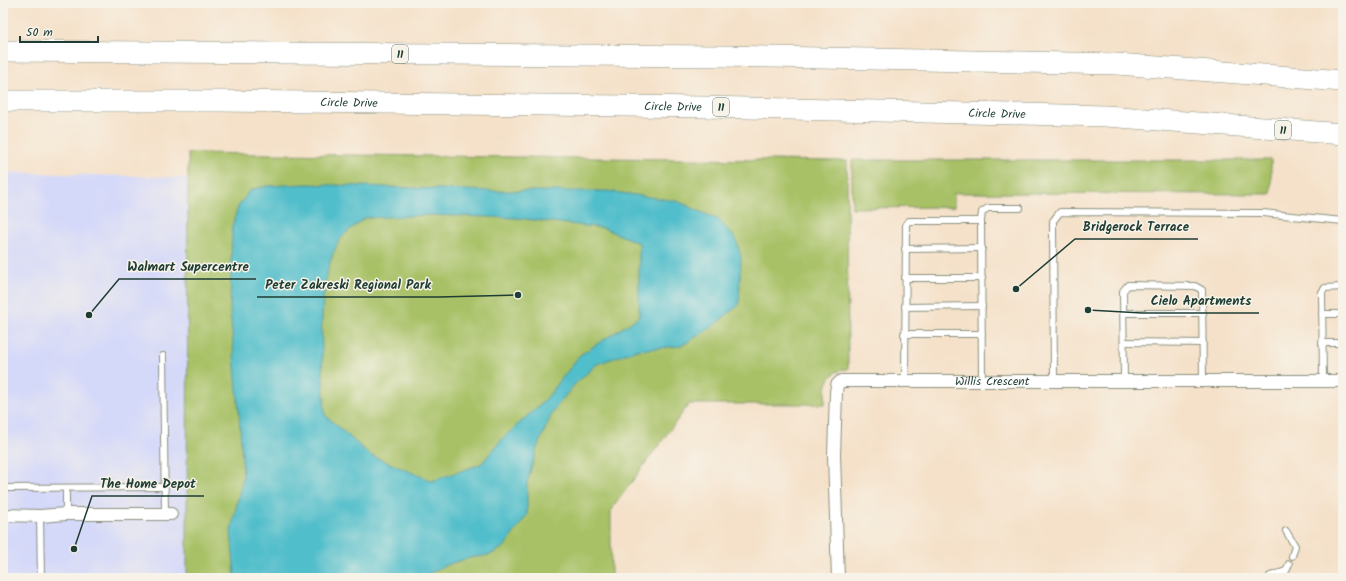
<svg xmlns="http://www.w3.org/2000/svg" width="1346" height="581" viewBox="0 0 1346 581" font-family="Kalam,sans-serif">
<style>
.built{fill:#d4d8f9}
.green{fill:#a8c166;stroke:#647f4d}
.water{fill:#51becb;stroke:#387e80;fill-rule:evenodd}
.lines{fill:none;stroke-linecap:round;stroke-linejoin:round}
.lane-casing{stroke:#8a8f7e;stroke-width:8}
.street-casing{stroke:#8a8f7e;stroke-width:14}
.highway-casing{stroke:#8a8f7e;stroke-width:22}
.lane{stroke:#fff;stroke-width:6}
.street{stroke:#fff;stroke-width:12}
.highway{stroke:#fff;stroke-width:21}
.labels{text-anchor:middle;stroke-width:3;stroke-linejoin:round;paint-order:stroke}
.shield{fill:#f7f3e8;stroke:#60746a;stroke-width:1}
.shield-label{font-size:11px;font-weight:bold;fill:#1f3d34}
.street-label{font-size:12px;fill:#1f3d34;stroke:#f7f3e8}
.leader{fill:none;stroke:#1f3d34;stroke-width:1.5}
.callout-dot{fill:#1f3d34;stroke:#f7f3e8;stroke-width:1.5}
.callout-label{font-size:13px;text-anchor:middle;font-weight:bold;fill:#1f3d34;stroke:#f7f3e8;stroke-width:3;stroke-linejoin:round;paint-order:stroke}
</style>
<rect width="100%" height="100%" fill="#f7f3e8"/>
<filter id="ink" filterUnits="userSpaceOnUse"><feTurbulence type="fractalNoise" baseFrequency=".025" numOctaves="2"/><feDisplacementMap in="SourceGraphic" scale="8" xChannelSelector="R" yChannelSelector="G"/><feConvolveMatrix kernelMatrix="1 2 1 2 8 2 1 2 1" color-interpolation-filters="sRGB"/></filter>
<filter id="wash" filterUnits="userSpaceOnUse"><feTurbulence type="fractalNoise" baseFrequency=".012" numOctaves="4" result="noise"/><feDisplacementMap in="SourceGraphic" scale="16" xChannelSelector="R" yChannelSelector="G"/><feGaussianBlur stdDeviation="0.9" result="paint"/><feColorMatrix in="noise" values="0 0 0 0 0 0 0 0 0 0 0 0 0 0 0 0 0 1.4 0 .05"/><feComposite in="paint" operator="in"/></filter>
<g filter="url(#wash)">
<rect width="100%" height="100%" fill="#f5e1c9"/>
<polygon class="built" points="3,172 188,178 187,578 3,578"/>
<g class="green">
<path d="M188,153L847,161L848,369C827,371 825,386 825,404H689L611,510V578H187Z"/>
<polygon points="852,160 1271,160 1271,194 954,193 954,207 852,208"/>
</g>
<path class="water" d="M307,184L492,191H607L677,201L719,220L736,239L741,257L739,305L709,329L681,346L637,350L597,364L574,385L553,411L537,448L527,483V515L504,547L490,555L469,558L446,565L421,578H235L231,531L243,476L239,413L230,310L232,226L238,207L250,190L267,186ZM431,215L516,218L603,228L639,243V317L580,355L546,399L503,438L481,464L432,481L370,455L325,415C323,366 314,286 338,243C343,233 357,225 364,218Z"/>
</g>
<g filter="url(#ink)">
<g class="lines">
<defs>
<g id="lane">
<polyline points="981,221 982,212 988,208 1020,208"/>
<polyline points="905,249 982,248"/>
<polyline points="905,278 982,278"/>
<polyline points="905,307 982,306"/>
<polyline points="1124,313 1203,313"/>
<polyline points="1322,314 1343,314"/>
<polyline points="904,334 982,334"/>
<polyline points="1124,342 1203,343"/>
<polyline points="1322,343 1343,343"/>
<polyline points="163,356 165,514"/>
<polyline points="905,381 906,224 909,221 981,221 982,381"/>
<polyline points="1054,381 1053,221 1060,212 1263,213 1343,221"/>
<polyline points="1124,381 1123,291 1128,285 1195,286 1202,290 1203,381"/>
<polyline points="1323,381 1322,292 1325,288 1343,287"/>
<polyline points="3,488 164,487"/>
<polyline points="66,488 66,514"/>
<polyline points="40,516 41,578"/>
<polyline points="1286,531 1295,546 1292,556"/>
<polyline points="1270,576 1286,571 1289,564"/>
</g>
<g id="street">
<polyline points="3,515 40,516 66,514 171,514"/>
<path id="s1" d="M838,578L834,455L836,392L837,385L841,381H1343"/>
</g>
<g id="highway">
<polyline points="3,51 723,56 1117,64 1343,81"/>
<path id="s2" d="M3,101H219L705,107L1106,116L1343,134"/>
</g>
</defs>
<use href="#lane" class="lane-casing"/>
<use href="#street" class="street-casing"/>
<use href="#highway" class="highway-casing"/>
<use href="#lane" class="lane"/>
<use href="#street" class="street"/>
<use href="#highway" class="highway"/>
</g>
</g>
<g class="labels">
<g class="shield">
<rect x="392" y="45" width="16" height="18" rx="3"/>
<rect x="713" y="98" width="16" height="18" rx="3"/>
<rect x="1275" y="121" width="16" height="18" rx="3"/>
</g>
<g class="shield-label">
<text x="400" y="58">11</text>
<text x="721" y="111">11</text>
<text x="1283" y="134">11</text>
</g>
<g class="street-label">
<text dy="4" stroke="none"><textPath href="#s2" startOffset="346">Circle Drive</textPath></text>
<text dy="4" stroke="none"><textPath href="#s2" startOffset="670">Circle Drive</textPath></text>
<text dy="4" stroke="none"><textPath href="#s2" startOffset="994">Circle Drive</textPath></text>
<text dy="4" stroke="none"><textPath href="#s1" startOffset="350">Willis Crescent</textPath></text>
</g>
</g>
<path class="leader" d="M1016 289L1075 239H1198M89 315L119 279H256M518 295L439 297H257M1088 310L1142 313H1259M74 549L92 496H204"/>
<g class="callout-dot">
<circle cx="1016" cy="289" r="4"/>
<circle cx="89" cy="315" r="4"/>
<circle cx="518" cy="295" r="4"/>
<circle cx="1088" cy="310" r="4"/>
<circle cx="74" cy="549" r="4"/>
</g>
<g class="callout-label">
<text x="1136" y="231">Bridgerock Terrace</text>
<text x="188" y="271">Walmart Supercentre</text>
<text x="348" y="289">Peter Zakreski Regional Park</text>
<text x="1201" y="305">Cielo Apartments</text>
<text x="148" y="488">The Home Depot</text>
</g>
<rect width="1346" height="581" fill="none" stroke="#f7f3e8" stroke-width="16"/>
<path d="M20 36v6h78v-6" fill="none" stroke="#1f3d34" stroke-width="2"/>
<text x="26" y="36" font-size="12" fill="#1f3d34" stroke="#f7f3e8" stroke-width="3" paint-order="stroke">50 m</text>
</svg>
